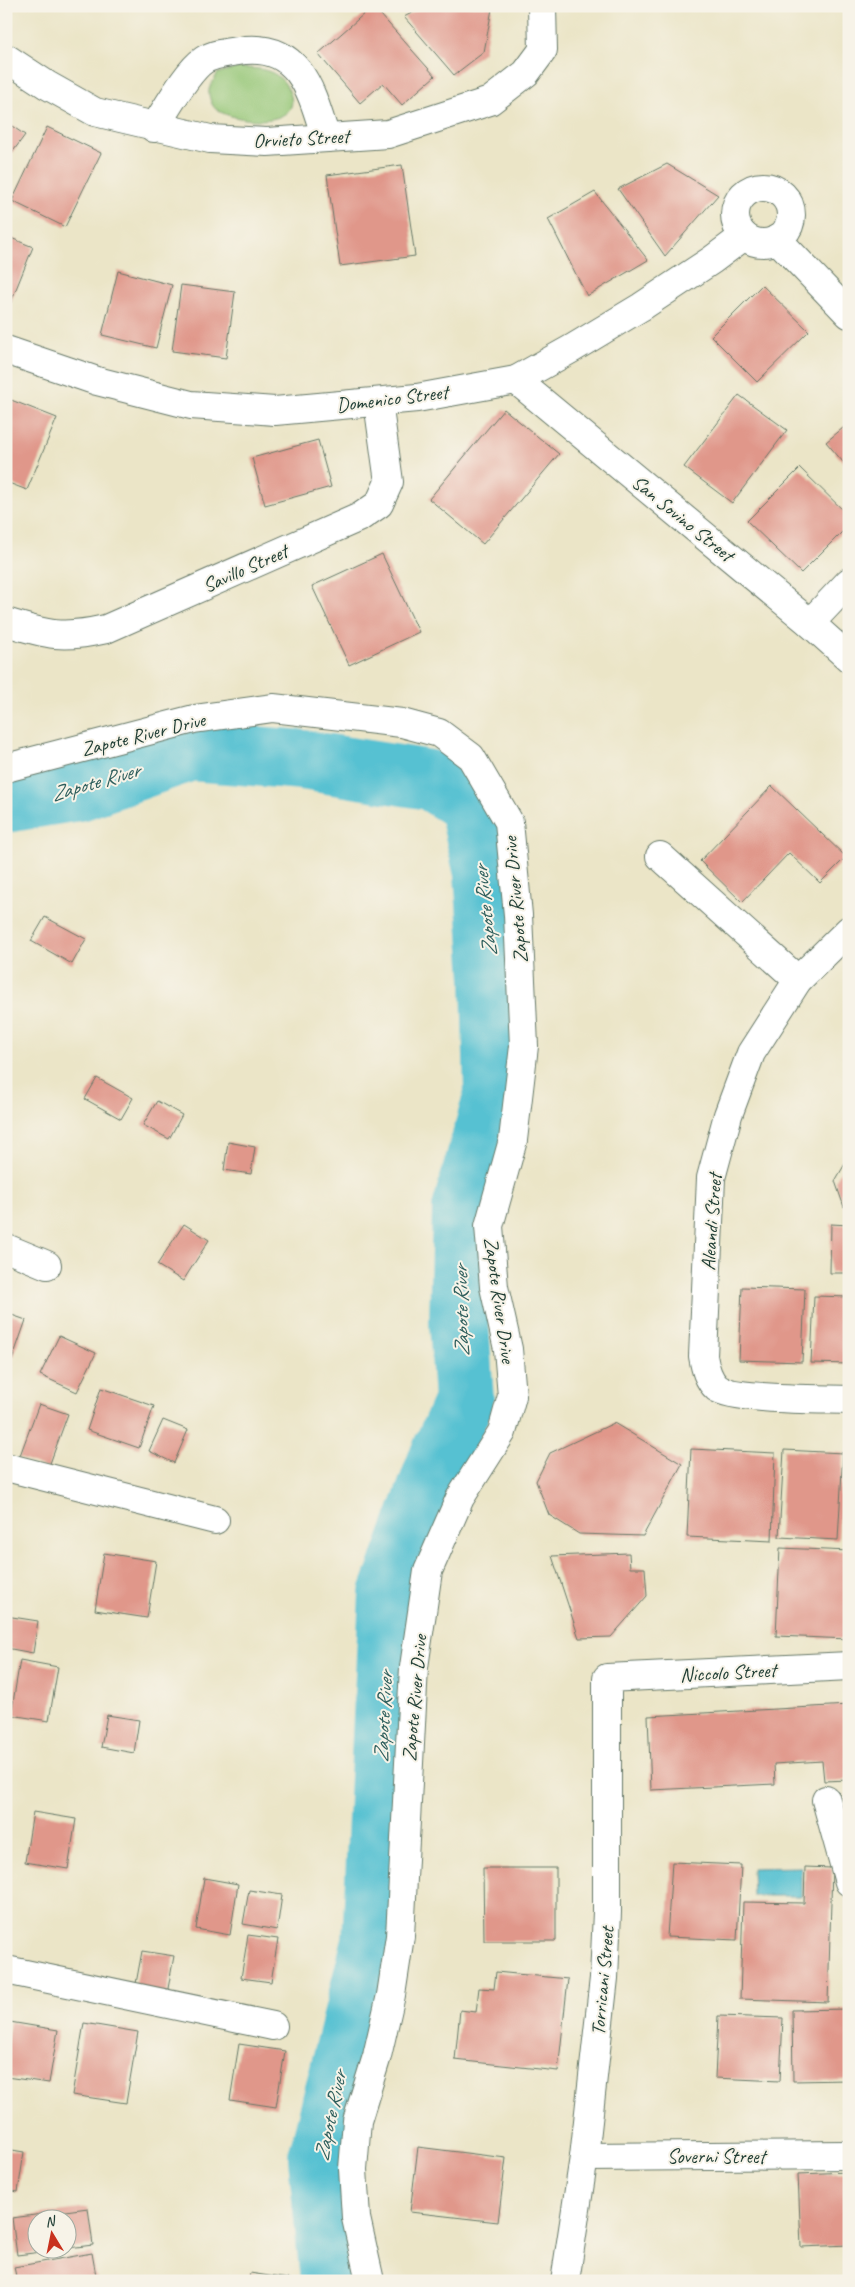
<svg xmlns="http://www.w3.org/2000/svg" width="855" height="2287" viewBox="0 0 855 2287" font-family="Caveat,sans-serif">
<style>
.green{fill:#94c676;stroke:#5a8255}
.water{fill:#57c1d2;stroke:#3b7f83}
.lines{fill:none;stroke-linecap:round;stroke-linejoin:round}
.river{stroke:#57c1d2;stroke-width:60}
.building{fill:#e0978a}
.minor-casing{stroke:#667867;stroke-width:30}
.minor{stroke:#fff;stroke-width:28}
.labels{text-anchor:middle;stroke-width:4;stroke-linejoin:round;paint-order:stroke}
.street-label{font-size:20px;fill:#1f3d34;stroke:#f7f3e8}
.water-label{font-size:21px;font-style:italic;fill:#2d5e5c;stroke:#f7f3e8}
</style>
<rect width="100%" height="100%" fill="#f7f3e8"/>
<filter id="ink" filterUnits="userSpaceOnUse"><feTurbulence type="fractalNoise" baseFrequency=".02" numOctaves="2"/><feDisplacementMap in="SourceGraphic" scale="10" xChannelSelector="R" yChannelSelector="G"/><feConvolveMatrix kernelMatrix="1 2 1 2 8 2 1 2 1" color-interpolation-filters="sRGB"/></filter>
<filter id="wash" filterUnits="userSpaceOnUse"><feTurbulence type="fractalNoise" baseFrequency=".0096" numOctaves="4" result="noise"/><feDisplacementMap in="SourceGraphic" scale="20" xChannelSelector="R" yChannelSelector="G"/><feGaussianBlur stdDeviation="1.12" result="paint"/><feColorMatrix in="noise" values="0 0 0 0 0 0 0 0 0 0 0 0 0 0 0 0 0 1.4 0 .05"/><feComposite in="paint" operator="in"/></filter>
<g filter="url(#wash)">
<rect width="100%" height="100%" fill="#ebe5c7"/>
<path class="green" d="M238,68C256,68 275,68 286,85C313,129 238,124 217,110C212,107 208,96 209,90C210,85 215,78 218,73Z"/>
<polygon class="water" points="801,1867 801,1896 753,1896 752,1868"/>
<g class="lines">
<polyline class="river" points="6,803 79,791 191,751 303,760 430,780 468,804 484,873 491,979 494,1094 462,1209 459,1322 464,1401 437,1462 389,1594 372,1941 318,2158 330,2281"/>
</g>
<g id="blocks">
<g class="building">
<polygon points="373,6 435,76 402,105 383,83 360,103 318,54"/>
<polygon points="425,6 490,6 492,9 484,52 454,75 404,17"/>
<polygon points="6,122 25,135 6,161"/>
<polygon points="47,127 101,153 65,227 12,201"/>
<polygon points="667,164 718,195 665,256 618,189"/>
<polygon points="402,165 415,256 340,266 327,175"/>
<polygon points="595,192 648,260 587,296 548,219"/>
<polygon points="6,236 33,247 8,309 6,308"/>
<polygon points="118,271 172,285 156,348 102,335"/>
<polygon points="181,285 235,292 226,358 172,351"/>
<polygon points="762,285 809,331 757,382 711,336"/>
<polygon points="739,395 787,430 732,503 684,467"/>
<polygon points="6,398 57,418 27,490 6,482"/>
<polygon points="504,409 559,454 483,544 429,499"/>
<polygon points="849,423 849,469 826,442"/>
<polygon points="318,440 331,487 265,505 252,458"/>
<polygon points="800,468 849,516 849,525 801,573 747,521"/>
<polygon points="382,554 419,632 349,665 312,586"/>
<polygon points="772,786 846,857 820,883 789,853 742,902 700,861"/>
<polygon points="45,917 86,939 72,964 31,941"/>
<polygon points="97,1078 133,1098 121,1119 85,1099"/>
<polygon points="157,1101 182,1115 169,1139 143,1125"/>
<polygon points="228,1142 255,1147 251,1174 224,1170"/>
<polygon points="849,1157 849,1206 844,1207 835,1181"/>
<polygon points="184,1224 209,1240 183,1281 157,1265"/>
<polygon points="831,1224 849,1225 849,1273 830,1273"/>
<polygon points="742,1287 805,1289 802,1362 739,1360"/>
<polygon points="814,1296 849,1297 849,1364 811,1363"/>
<polygon points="6,1313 26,1320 12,1360 6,1357"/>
<polygon points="59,1336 96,1353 77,1392 40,1375"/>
<polygon points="101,1388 154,1406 139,1448 87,1430"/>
<polygon points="39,1404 68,1414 48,1469 19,1458"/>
<polygon points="163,1420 188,1430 174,1463 149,1451"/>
<polygon points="614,1423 682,1464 643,1536 579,1534 549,1515 536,1481 550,1453"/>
<polygon points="691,1449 775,1453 772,1541 687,1537"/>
<polygon points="784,1450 843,1453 838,1540 779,1537"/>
<polygon points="780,1548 849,1551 849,1639 776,1636"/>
<polygon points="104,1553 156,1561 147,1618 95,1610"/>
<polygon points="629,1553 630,1568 645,1568 647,1596 611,1637 579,1638 552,1556"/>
<polygon points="6,1616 38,1621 33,1653 6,1648"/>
<polygon points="20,1660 58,1667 49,1721 11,1715"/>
<polygon points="849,1705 849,1780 824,1781 822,1761 774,1764 775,1784 651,1790 648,1716"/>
<polygon points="107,1715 139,1720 134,1753 101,1747"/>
<polygon points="33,1812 76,1819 68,1869 25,1862"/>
<polygon points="672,1862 741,1865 737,1940 667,1937"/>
<polygon points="805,1867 832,1868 828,2002 740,1999 743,1902 804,1903"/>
<polygon points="483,1868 556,1868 556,1941 484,1941"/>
<polygon points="204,1878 238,1884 230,1935 196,1929"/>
<polygon points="249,1890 282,1895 277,1930 243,1924"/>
<polygon points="248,1935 278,1939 271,1982 241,1978"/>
<polygon points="142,1951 174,1956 167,1994 135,1989"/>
<polygon points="496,1972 568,1979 558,2071 455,2060 460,2010 476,2012 479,1988 494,1989"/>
<polygon points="849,2009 849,2080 793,2081 792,2010"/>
<polygon points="718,2016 783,2018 780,2081 715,2078"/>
<polygon points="10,2022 58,2030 49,2083 6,2077 6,2046"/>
<polygon points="84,2023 138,2032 126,2103 72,2095"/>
<polygon points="239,2044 285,2051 276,2107 230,2100"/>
<polygon points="418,2147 506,2158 498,2222 410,2212"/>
<polygon points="6,2149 24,2152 18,2192 6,2190"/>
<polygon points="849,2172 849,2245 801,2247 798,2174"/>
<polygon points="88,2208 93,2245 68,2248 68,2220 38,2220 38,2250 50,2251 17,2255 12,2218"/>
<polygon points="92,2253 97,2281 17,2281 14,2267"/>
<polygon points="250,2273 295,2280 295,2281 248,2281"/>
</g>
</g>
</g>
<g filter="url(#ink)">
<use href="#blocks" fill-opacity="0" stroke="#667867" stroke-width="1"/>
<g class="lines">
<defs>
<g id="minor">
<polyline points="6,58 47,85 95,112 210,139 267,142 388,134 490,101 526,73 543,50 542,6"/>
<path d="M154,128C166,110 187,71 204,60C215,53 232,52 245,50C302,45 312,95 326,138"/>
<circle cx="763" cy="215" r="28"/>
<polyline points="777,239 849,314"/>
<polyline points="6,350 97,381 191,405 275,411 417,398 516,380 573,348 641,307 712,260 744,236"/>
<polyline points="516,380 810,623 849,658"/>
<path d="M6,622C48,635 62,639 106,629L360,517L379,504L389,482L378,402"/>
<polyline points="810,623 849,582"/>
<polyline points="6,768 194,719 273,708 402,723 439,733 471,757 509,822 518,915 524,1046 513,1140 489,1226 494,1287 508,1349 512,1396 502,1432 460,1498 428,1571 414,1667 400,1936 391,1995 377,2056 357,2121 353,2169 356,2218 370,2281"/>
<polyline points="660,856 798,980"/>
<path d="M849,930L798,980L751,1053L728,1115L711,1178L703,1356C705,1368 708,1380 717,1388C733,1400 825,1399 849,1400"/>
<polyline points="6,1248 47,1265"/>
<polyline points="6,1467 215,1520"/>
<polyline points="826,1800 849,1882"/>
<polyline points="6,1970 273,2026"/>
<polyline points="584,2157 849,2155"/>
<polyline points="565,2281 584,2157 604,1978 607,1912 607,1678 849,1666"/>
</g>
</defs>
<use href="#minor" class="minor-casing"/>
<use href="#minor" class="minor"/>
</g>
</g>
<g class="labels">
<g class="street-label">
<text transform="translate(301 138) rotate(-3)" y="7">Orvieto Street</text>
<text transform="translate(392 398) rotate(-7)" y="7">Domenico Street</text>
<text transform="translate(683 518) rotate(39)" y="7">San Sovino Street</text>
<text transform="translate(245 568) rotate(-24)" y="7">Savillo Street</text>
<text transform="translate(143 734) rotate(-14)" y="7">Zapote River Drive</text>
<text transform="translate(515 900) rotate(-95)" y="7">Zapote River Drive</text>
<text transform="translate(711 1222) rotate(-86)" y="7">Aleandi Street</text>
<text transform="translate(500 1300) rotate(82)" y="7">Zapote River Drive</text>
<text transform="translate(728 1672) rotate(-3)" y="7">Niccolo Street</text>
<text transform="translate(414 1698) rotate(-85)" y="7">Zapote River Drive</text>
<text transform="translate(602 1981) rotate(-85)" y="7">Torricani Street</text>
<text x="716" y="2163">Soverni Street</text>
</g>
<g class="water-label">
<text transform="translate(95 782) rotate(-16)" y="7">Zapote River</text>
<text transform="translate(485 911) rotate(-96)" y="7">Zapote River</text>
<text transform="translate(461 1311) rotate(-91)" y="7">Zapote River</text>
<text transform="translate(383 1717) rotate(-87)" y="7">Zapote River</text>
<text transform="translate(330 2116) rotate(-78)" y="7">Zapote River</text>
</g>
</g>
<rect width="855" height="2287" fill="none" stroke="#f7f3e8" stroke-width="25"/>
<g transform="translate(52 2234) rotate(350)"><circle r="24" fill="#f7f3e8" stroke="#a1aaa0"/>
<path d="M0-4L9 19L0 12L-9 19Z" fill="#c8321e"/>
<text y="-8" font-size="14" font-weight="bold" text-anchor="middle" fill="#1f3d34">N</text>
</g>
</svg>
